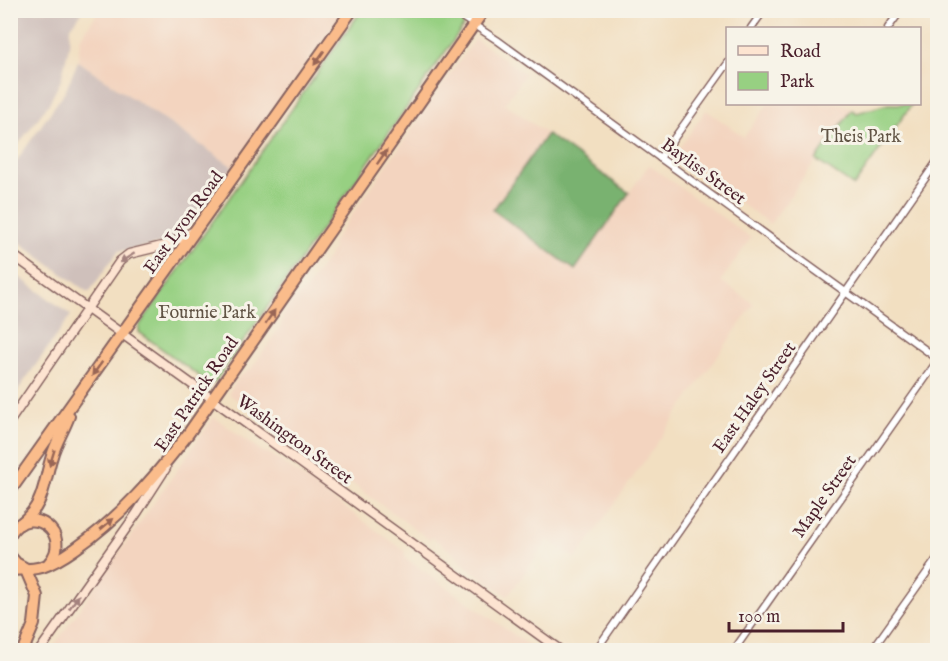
<svg xmlns="http://www.w3.org/2000/svg" width="948" height="661" viewBox="0 0 948 661" font-family="'IM FELL English',serif">
<style>
.built{fill:#f3d4bf}
.industrial{fill:#cfc0bb}
.green{fill:#97d082;stroke:#707856;stroke-width:1.5}
.forest{fill:#79b270;stroke:#62684e;stroke-width:1.5}
.lines{fill:none;stroke-linecap:round;stroke-linejoin:round}
.street-casing{stroke:#856260;stroke-width:9}
.secondary-casing{stroke:#856260;stroke-width:11}
.highway-casing{stroke:#856260;stroke-width:14}
.street{stroke:#fff;stroke-width:6}
.secondary{stroke:#fde4d1;stroke-width:8}
.highway{stroke:#fabc8b;stroke-width:10}
.oneway{fill:#996656}
.oneway2{fill:#a4827e}
.labels{text-anchor:middle;stroke-width:6;stroke-linejoin:round;paint-order:stroke}
.park-label{font-size:18px;fill:#615445;stroke:#f7f3e8}
.street-label{font-size:18px;fill:#4a1f2b;stroke:#f7f3e8}
</style>
<rect width="100%" height="100%" fill="#f7f3e8"/>
<filter id="ink" filterUnits="userSpaceOnUse"><feTurbulence type="fractalNoise" baseFrequency=".0167" numOctaves="2"/><feDisplacementMap in="SourceGraphic" scale="12" xChannelSelector="R" yChannelSelector="G"/><feConvolveMatrix kernelMatrix="1 2 1 2 8 2 1 2 1" color-interpolation-filters="sRGB"/></filter>
<filter id="wash" filterUnits="userSpaceOnUse"><feTurbulence type="fractalNoise" baseFrequency=".008" numOctaves="4" result="noise"/><feDisplacementMap in="SourceGraphic" scale="24" xChannelSelector="R" yChannelSelector="G"/><feGaussianBlur stdDeviation="1.35" result="paint"/><feColorMatrix in="noise" values="0 0 0 0 0 0 0 0 0 0 0 0 0 0 0 0 0 1.4 0 .05"/><feComposite in="paint" operator="in"/></filter>
<g filter="url(#wash)">
<rect width="100%" height="100%" fill="#f2dfc1"/>
<g class="built">
<polygon points="99,11 99,10 344,11 233,167 78,61 80,38"/>
<polygon points="475,39 525,74 505,104 547,134 494,210 574,269 649,165 751,238 721,281 754,304 576,559 548,540 508,596 468,568 455,554 432,537 430,540 230,395 229,392 239,377 252,368 282,324 283,314 293,300 306,289 334,248 331,245"/>
<polygon points="768,104 843,104 852,110 770,224 674,156 706,110 744,137"/>
<polygon points="214,417 263,452 269,453 401,548 405,552 405,558 536,650 51,650"/>
</g>
<g class="industrial">
<polygon points="11,10 83,11 70,28 69,46 61,80 48,105 11,154"/>
<polygon points="78,61 233,167 203,202 182,232 167,243 118,251 90,291 86,291 11,236 11,169 66,90"/>
<polygon points="11,271 71,315 11,400"/>
</g>
<g class="green">
<polygon points="361,11 474,11 215,382 210,384 139,332 139,326"/>
<polygon points="888,104 912,104 854,186 816,160 852,110 857,113"/>
</g>
<polygon class="forest" points="547,134 629,193 575,270 493,210"/>
</g>
<g filter="url(#ink)">
<g class="lines">
<defs>
<g id="street">
<polyline points="451,10 497,40 938,359"/>
<polyline points="751,28 764,10"/>
<polyline points="888,28 901,10"/>
<polyline points="660,158 728,63"/>
<polyline points="596,650 938,160"/>
<polyline points="734,650 938,360"/>
<polyline points="872,650 938,557"/>
</g>
<g id="secondary">
<polyline points="10,253 560,650"/>
<polyline points="10,421 120,261 129,254 170,244 192,232"/>
<polyline points="40,650 137,513 166,468"/>
</g>
<g id="highway">
<polyline points="10,491 352,10"/>
<path d="M20,524C45,505 43,484 52,456C56,442 64,430 69,416"/>
<path d="M10,534C31,501 74,535 49,563"/>
<polyline points="10,556 16,563 25,568 37,596 34,624 23,650"/>
<path d="M10,570C21,569 32,570 42,567C54,563 65,556 75,549C120,518 155,477 188,434L484,10"/>
</g>
</defs>
<use href="#street" class="street-casing"/>
<use href="#secondary" class="secondary-casing"/>
<use href="#highway" class="highway-casing"/>
<use href="#street" class="street"/>
<use href="#secondary" class="secondary"/>
<use href="#highway" class="highway"/>
</g>
<defs><path id="oneway-solid" d="M-6-.8H1V-3.2L6.5 0L1 3.2V.8H-6Z" transform="scale(1.5)"/></defs>
<g class="oneway">
<use href="#oneway-solid" transform="translate(319 58) rotate(125)"/>
<use href="#oneway-solid" transform="translate(382 157) rotate(-55)"/>
<use href="#oneway-solid" transform="translate(270 317) rotate(-55)"/>
<use href="#oneway-solid" transform="translate(97 369) rotate(126)"/>
<use href="#oneway-solid" transform="translate(52 458) rotate(107)"/>
<use href="#oneway-solid" transform="translate(107 524) rotate(-40)"/>
</g>
<g class="oneway2">
<use href="#oneway-solid" transform="translate(127 258) rotate(148)"/>
<use href="#oneway-solid" transform="translate(74 602) rotate(-55)"/>
</g>
</g>
<g class="labels">
<g class="park-label">
<text x="861" y="142">Theis Park</text>
<text x="207" y="318">Fournie Park</text>
</g>
<g class="street-label">
<text transform="translate(704 171) rotate(36)" y="6">Bayliss Street</text>
<text transform="translate(183 222) rotate(-54)" y="6">East Lyon Road</text>
<text transform="translate(196 394) rotate(-56)" y="6">East Patrick Road</text>
<text transform="translate(754 397) rotate(-55)" y="6">East Haley Street</text>
<text transform="translate(295 439) rotate(36)" y="6">Washington Street</text>
<text transform="translate(824 496) rotate(-55)" y="6">Maple Street</text>
</g>
</g>
<rect width="948" height="661" fill="none" stroke="#f7f3e8" stroke-width="36"/>
<rect x="726" y="27" width="195" height="78" fill="#f7f3e8" stroke="#b29e9c" stroke-width="1.5"/>
<rect x="738" y="46" width="30" height="9" fill="#fde4d1" stroke="#b29e9c" stroke-width="1.5"/>
<text x="780" y="57" font-size="18" fill="#4a1f2b">Road</text>
<rect x="738" y="72" width="30" height="18" fill="#97d082" stroke="#b29e9c" stroke-width="1.5"/>
<text x="780" y="87" font-size="18" fill="#4a1f2b">Park</text>
<path d="M729 622v9h114v-9" fill="none" stroke="#4a1f2b" stroke-width="3"/>
<text x="738" y="622" font-size="18" fill="#4a1f2b" stroke="#f7f3e8" stroke-width="4.5" paint-order="stroke">100 m</text>
</svg>
